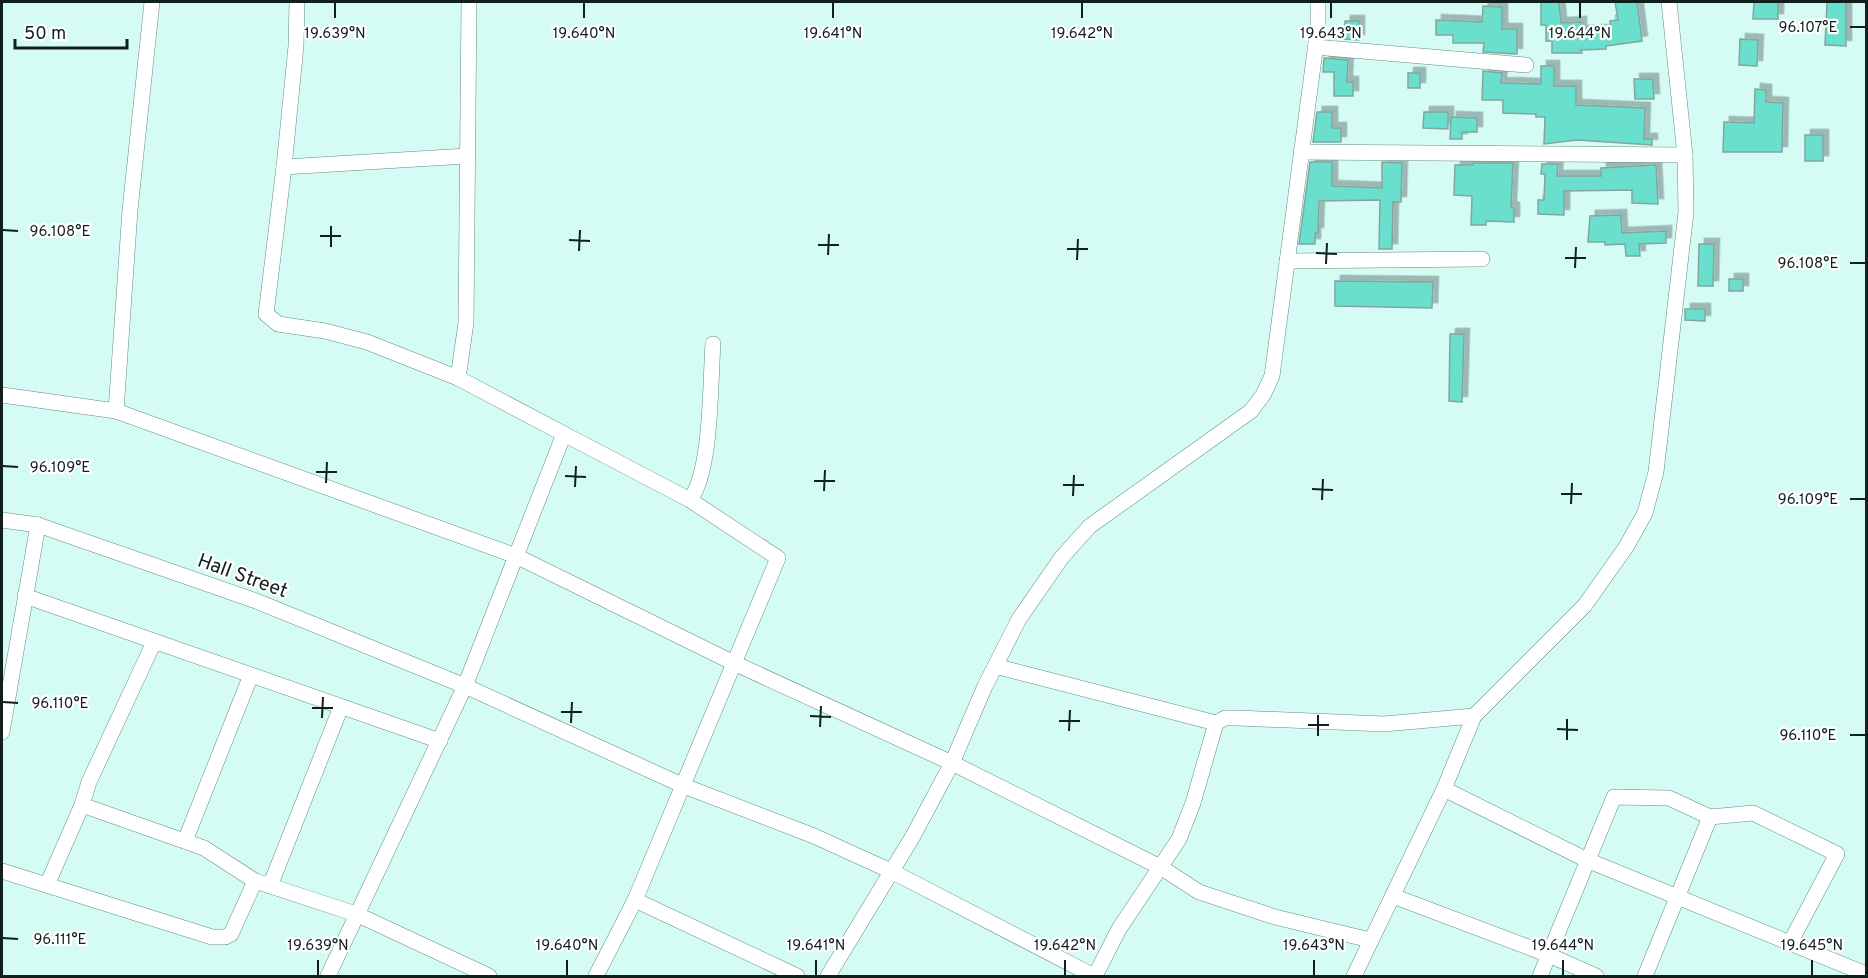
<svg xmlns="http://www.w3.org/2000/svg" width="1868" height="978" viewBox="0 0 1868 978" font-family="Overpass,sans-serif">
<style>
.building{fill:#6adfce;stroke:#81a69f;stroke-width:1.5;filter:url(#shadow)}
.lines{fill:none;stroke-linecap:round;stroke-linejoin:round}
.minor-casing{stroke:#678b85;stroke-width:16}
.minor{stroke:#fff;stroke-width:15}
.ticks{fill:none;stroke:#11201d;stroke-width:2}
.labels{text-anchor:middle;stroke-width:4.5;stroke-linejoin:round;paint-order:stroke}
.street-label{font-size:20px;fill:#11201d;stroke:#fff}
.ticks-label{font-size:15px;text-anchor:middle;fill:#11201d;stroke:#fff;stroke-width:4.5;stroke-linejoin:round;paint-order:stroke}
</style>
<defs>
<filter id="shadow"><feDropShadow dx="5.5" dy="-5.5" stdDeviation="0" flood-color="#0004"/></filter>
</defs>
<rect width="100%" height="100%" fill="#d4fbf4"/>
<g class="building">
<polygon points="1541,2 1559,2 1561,23 1581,22 1581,31 1611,30 1610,21 1618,20 1615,2 1637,2 1642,41 1606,46 1606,49 1581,50 1582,53 1552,53 1552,41 1546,41 1546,25 1541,25"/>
<polygon points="1754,2 1778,2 1778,19 1753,19"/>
<polygon points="1827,2 1846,2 1846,46 1825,45"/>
<polygon points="1483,6 1502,7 1502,29 1517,29 1517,54 1483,52 1484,43 1453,43 1453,35 1436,35 1436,20 1482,22"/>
<polygon points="1345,21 1359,21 1359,40 1344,39"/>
<polygon points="1740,39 1758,40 1757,66 1739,65"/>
<polygon points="1324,58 1348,60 1347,82 1353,82 1353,96 1334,96 1334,72 1323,72"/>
<polygon points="1541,66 1554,66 1554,86 1576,86 1576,105 1645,108 1644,139 1652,139 1652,145 1577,140 1544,144 1545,117 1536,117 1536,114 1503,113 1503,100 1482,100 1483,71 1502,73 1501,83 1541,84"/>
<rect x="1408" y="73" width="12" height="15"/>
<polygon points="1634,79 1653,79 1654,99 1635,99"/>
<polygon points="1755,89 1766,90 1766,102 1783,103 1782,152 1723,152 1724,122 1754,123"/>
<polygon points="1317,112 1332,112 1332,128 1341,128 1341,142 1313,142"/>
<polygon points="1424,112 1448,112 1448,129 1423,128"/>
<polygon points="1451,117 1477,118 1477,132 1462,132 1462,139 1450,139"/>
<rect x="1805" y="135" width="18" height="26"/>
<polygon points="1310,162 1332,162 1332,186 1382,188 1382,162 1402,163 1401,202 1393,202 1392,249 1379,249 1380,200 1319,201 1318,233 1315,233 1315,244 1299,244"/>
<polygon points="1473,163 1513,163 1511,207 1514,208 1514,222 1486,221 1486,225 1471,225 1472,196 1454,195 1455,165 1473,165"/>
<polygon points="1542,164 1558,164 1557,176 1601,176 1601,168 1656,165 1658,204 1632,203 1632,190 1564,191 1564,215 1538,214 1538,200 1544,200 1545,174 1541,174"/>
<polygon points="1621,215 1622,233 1666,231 1666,243 1639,244 1640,256 1626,256 1625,244 1605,245 1605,242 1588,242 1590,216"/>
<polygon points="1699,244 1714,244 1713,286 1698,286"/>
<rect x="1729" y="279" width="14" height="12"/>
<polygon points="1335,281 1433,282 1432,308 1335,306"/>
<polygon points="1685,309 1705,309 1705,321 1685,320"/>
<polygon points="1450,334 1464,334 1462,402 1449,401"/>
</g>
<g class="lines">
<defs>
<g id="minor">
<polyline points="297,2 296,46 284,167 266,314 278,324 325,331 367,342 458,378 564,434 465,686 328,976"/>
<polyline points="1315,47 1526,65"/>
<polyline points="1301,152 1685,155"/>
<polyline points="284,167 467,156"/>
<polyline points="1287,261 1482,259"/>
<polyline points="458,378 466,323 469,2"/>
<polyline points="2,395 116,411 130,210 152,2"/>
<polyline points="116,411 516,556 736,664 952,763 1162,868 1199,892 1275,917 1370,940"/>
<polyline points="564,434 690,500 778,558 635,900 596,976"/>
<path d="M690,500C712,470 710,384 713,344"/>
<polyline points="2,520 38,525 256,601 465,686 684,786 814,836 893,872 1094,976"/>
<polyline points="25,596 440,741"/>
<polyline points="154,642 89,782 82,805 204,848 255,881 356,914 489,976"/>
<polyline points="995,666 1216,723"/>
<polyline points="2,732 38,525"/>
<polyline points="1444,789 1474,716 1585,605 1626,547 1645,513 1656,472 1686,212 1685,155 1669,2"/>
<polyline points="185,841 251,675"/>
<polyline points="2,871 212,937 225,937 231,934 255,881"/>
<polyline points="47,885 82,805"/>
<polyline points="270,886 341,707"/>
<polyline points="1393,896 1549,955 1596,976"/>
<polyline points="635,900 797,976"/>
<polyline points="828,976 913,836 952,763 985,686 1019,619 1062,557 1090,526 1251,411 1263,395 1272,376 1318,28 1318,2"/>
<polyline points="1095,976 1119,929 1179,839 1193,803 1216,723 1225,718 1237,718 1384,724 1474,716"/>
<polyline points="1354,976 1444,789 1587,860 1866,974"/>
<polyline points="1540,976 1614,797 1669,798 1710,817 1753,813 1837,854 1790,943"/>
<polyline points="1645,976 1710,817"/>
</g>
</defs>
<use href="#minor" class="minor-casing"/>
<use href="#minor" class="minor"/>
</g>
<path class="ticks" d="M335,18V3M584,18V3M833,18V3M1082,18V3M1331,18V3M1580,18V3M1850,27H1865M3,230L18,231M320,236H341M569,240L590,241M818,245H839M331,247V226M1067,249H1088M579,251L580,230M1316,253L1337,254M828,255L829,234M1565,258H1586M1077,260L1078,239M1850,263H1865M1326,264L1327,243M1575,268L1576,247M3,466L18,467M316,472H337M565,476L586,477M814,481H835M326,483L327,462M1063,485H1084M575,487L576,466M1312,489L1333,490M824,491L825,470M1561,494H1582M1073,496L1074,475M1850,499H1865M1322,500L1323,479M1571,504L1572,483M3,702L18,703M312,708H333M561,712H582M810,716L831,717M322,718L323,697M1059,721H1080M571,723L572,702M1308,725H1329M820,727L821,706M1557,729L1578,730M1069,731L1070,710M1850,735H1865M1318,736V715M1567,740V719M3,938L18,939M318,975V960M567,975V960M816,975V960M1065,975V960M1314,975V960M1563,975V960M1812,975V960"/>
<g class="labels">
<g class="street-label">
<text transform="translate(243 575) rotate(20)" y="7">Hall Street</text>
</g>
</g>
<g class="ticks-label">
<text x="1808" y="32">96.107°E</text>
<text x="335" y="38">19.639°N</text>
<text x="584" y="38">19.640°N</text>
<text x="1082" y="38">19.642°N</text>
<text x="1331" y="38">19.643°N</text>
<text x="1580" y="38">19.644°N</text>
<text x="833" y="38">19.641°N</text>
<text x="60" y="236">96.108°E</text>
<text x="1808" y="268">96.108°E</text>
<text x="60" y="472">96.109°E</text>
<text x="1808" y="504">96.109°E</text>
<text x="60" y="708">96.110°E</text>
<text x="1808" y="740">96.110°E</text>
<text x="60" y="944">96.111°E</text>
<text x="318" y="950">19.639°N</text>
<text x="567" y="950">19.640°N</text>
<text x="816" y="950">19.641°N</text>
<text x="1065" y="950">19.642°N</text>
<text x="1314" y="950">19.643°N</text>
<text x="1563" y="950">19.644°N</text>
<text x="1812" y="950">19.645°N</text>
</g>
<rect width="1868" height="978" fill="none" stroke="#11201d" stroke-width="6"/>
<path d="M15 39v9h112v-9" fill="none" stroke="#11201d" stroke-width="3"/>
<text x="24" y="39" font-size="18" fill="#11201d" stroke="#ffffff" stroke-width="4.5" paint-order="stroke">50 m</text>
</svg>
